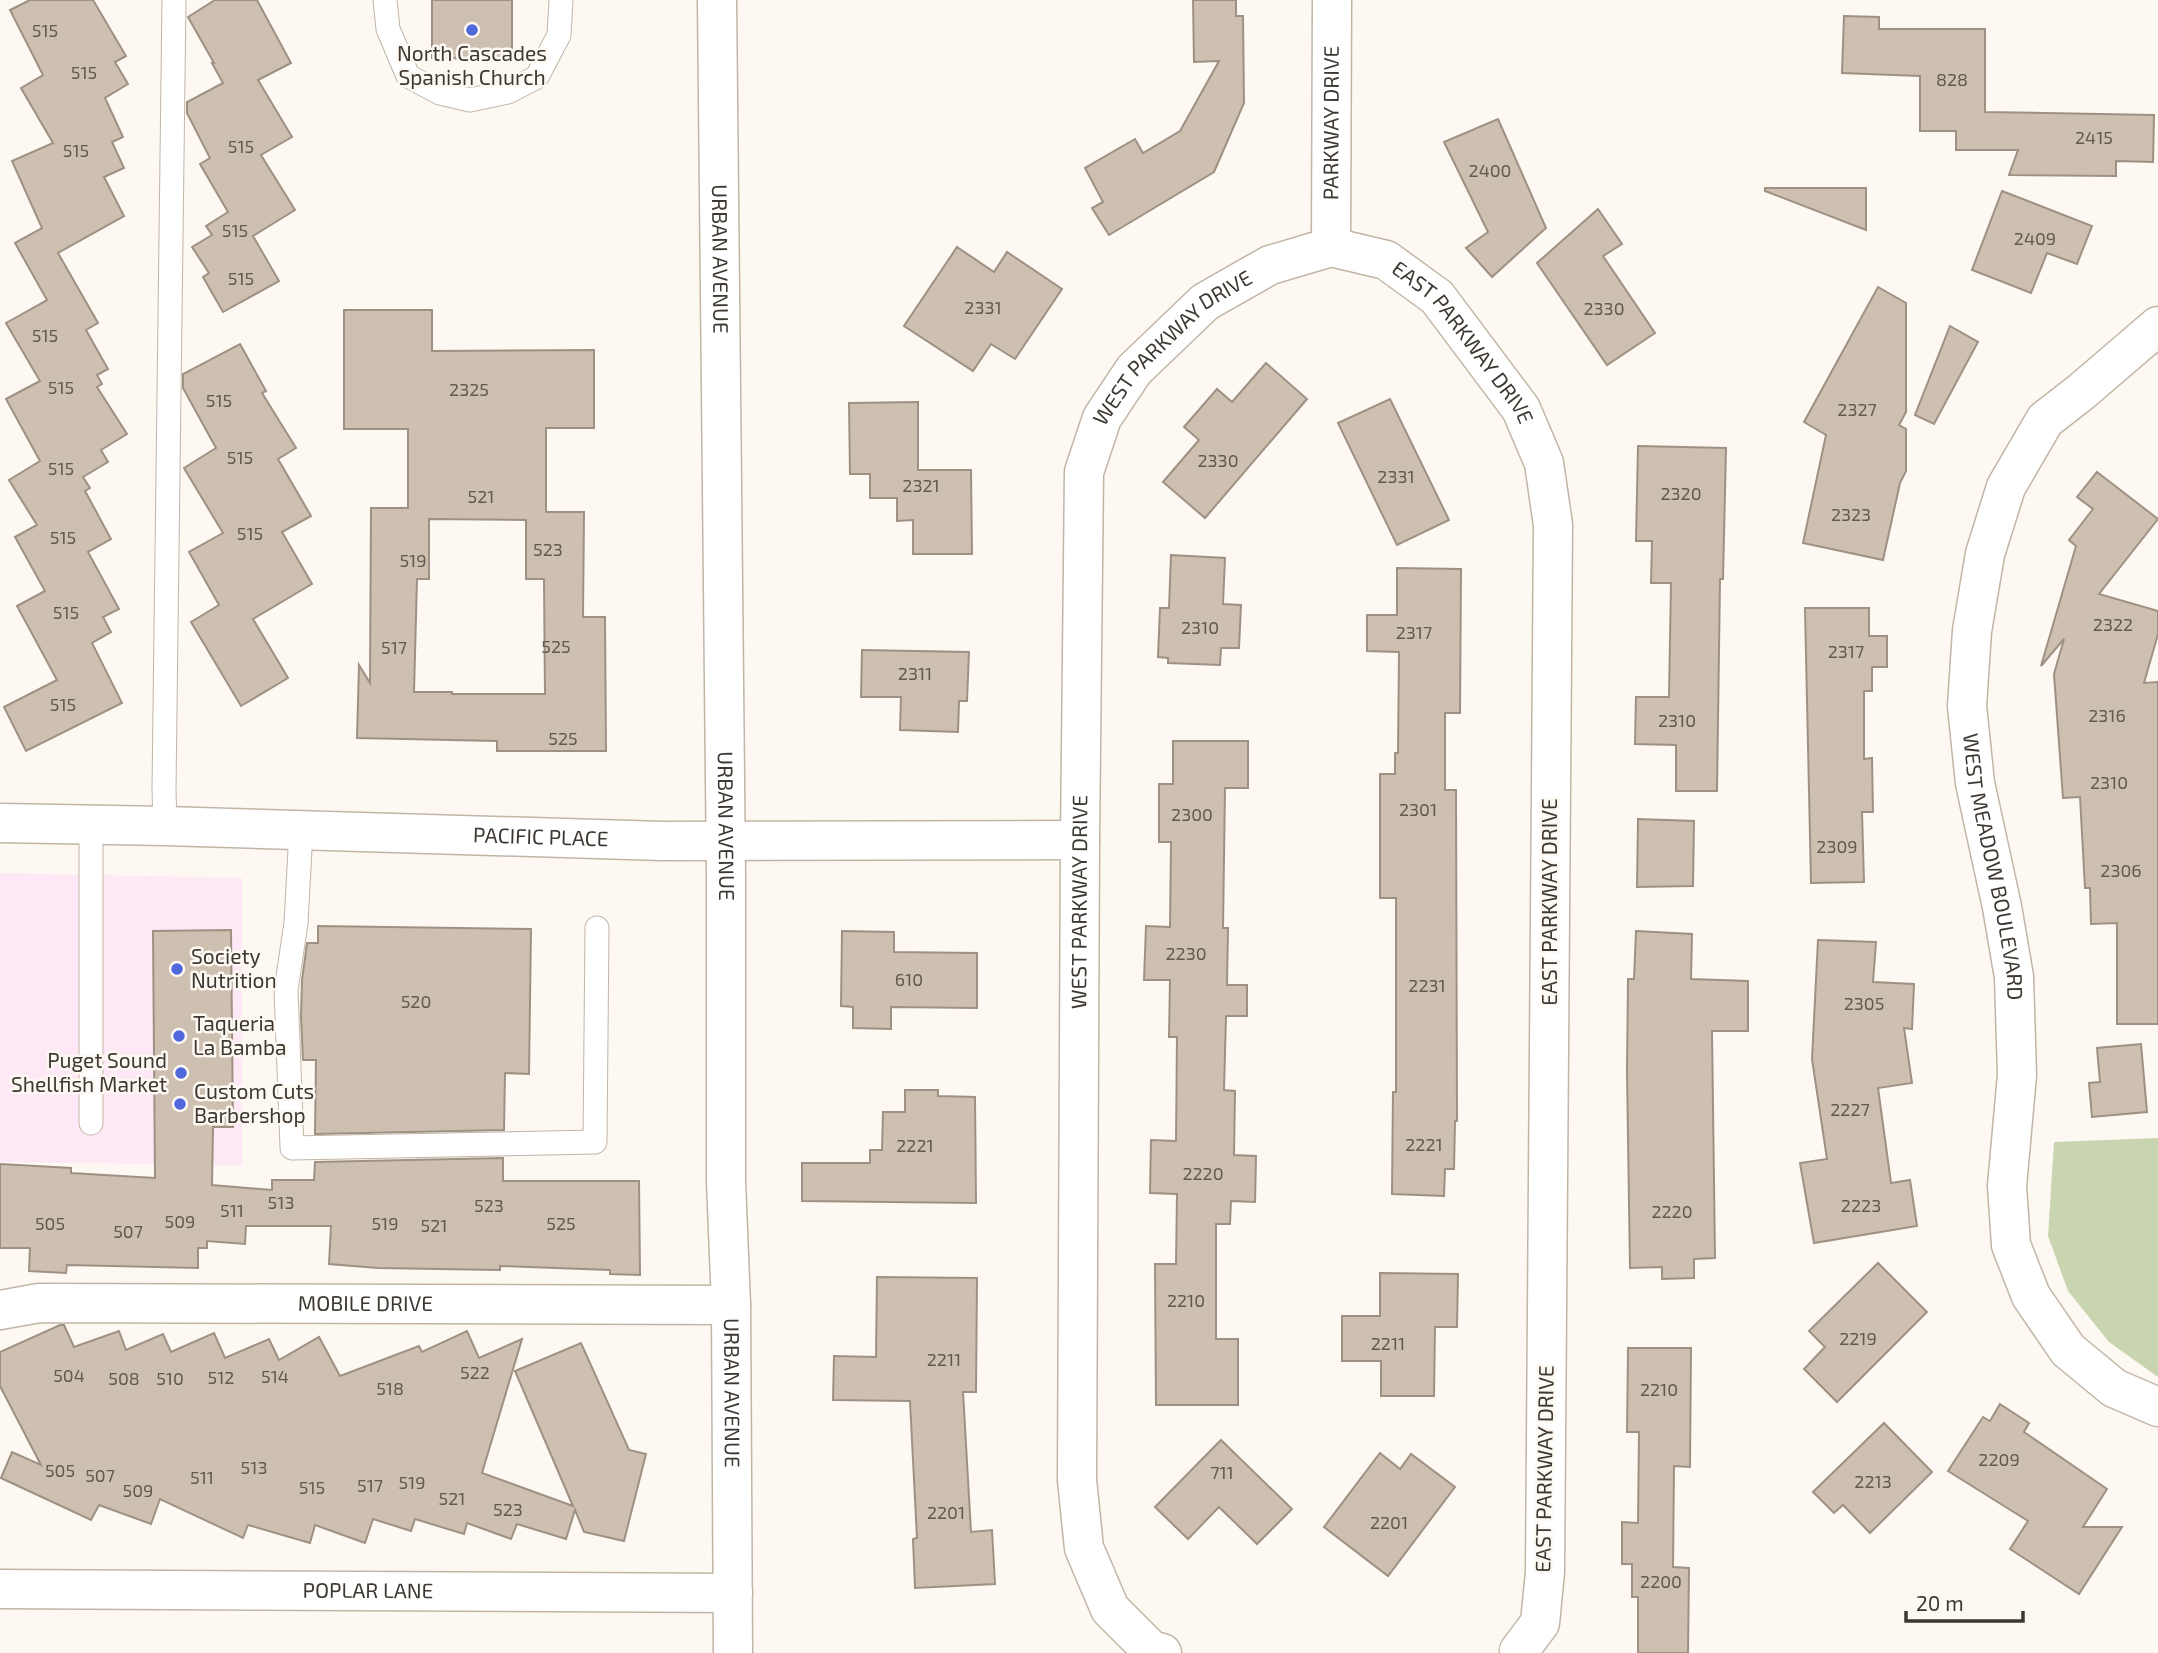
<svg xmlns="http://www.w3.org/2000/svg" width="2158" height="1653" viewBox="0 0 2158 1653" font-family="'Exo 2',sans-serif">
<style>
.commercial{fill:#fee8f5}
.green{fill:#c9d5b1}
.building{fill:#cdc0b1;stroke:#9e9183;stroke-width:2;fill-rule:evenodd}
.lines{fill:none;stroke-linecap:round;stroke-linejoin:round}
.lane-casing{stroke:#c2b5a6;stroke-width:25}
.street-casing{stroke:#c2b5a6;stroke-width:41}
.lane{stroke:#fff;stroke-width:23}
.street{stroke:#fff;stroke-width:38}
.poi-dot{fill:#5167dc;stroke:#fdf8f2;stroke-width:2.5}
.labels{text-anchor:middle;stroke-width:5;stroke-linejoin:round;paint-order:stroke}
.number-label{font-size:18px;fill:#615a51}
.poi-label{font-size:21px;fill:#3d3831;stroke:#fdf8f2;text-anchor:start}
.street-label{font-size:21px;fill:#3d3831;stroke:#fdf8f2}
</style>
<rect width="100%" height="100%" fill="#fdf8f2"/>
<polygon class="commercial" points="0,873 242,878 242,1165 0,1162"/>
<polygon class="green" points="2158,1138 2158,1377 2109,1342 2068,1291 2048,1236 2054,1142"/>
<g class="building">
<polygon points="30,0 93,0 126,56 115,62 128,84 105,98 123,137 112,142 124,168 104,177 124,216 58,253 98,323 86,330 108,369 97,375 102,384 97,387 127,434 101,450 108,462 83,477 90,488 85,491 111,539 88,552 119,609 103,617 111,632 92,643 122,703 26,751 4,707 57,680 17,606 45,591 15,537 37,525 9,480 40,461 6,399 40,381 6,323 47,300 15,243 42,228 12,161 53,143 21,88 43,75 10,10"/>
<polygon points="215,0 257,0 291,63 258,80 292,137 261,155 295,210 253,236 279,281 223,312 203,277 209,273 192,247 212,235 206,226 228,212 200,164 210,158 187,113 187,102 223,83 212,63 214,63 188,17"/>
<polygon points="432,0 512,0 512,59 432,58"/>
<polygon points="1193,0 1236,0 1236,16 1243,16 1244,103 1214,172 1109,235 1092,208 1103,202 1085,168 1135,139 1143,153 1180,131 1219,61 1194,62"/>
<polygon points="1844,16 1879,17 1879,29 1985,29 1985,112 2154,115 2153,162 2116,161 2116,176 2009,175 2018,150 1956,150 1956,131 1920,131 1920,76 1842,73"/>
<polygon points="1498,119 1546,228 1492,277 1466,248 1488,232 1444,142"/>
<polygon points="1765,188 1866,188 1866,230 1765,191"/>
<polygon points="2002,191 2092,226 2077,264 2047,253 2031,293 1972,270"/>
<polygon points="1598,209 1622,244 1603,256 1655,333 1607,365 1537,263"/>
<polygon points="957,247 994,272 1007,252 1062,289 1015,359 991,344 973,371 904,326"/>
<polygon points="1878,287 1906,303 1906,412 1899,425 1906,429 1906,471 1900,483 1883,560 1803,543 1826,435 1804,422"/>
<path d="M344,310H432V351L594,350V428H546V512H584L583,617H605L606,751H497V741L357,738L359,665L370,683L371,508H408V429H344ZM429,519L526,520V579H544L545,694H452V692H414L417,579H429Z"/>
<polygon points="1950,326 1978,342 1934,424 1915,415"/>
<polygon points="240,344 266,391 262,393 296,448 278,459 311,516 282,532 312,584 253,619 288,678 241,706 191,622 219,605 189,552 223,533 184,468 216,448 183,388 183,374"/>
<polygon points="1266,363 1307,399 1205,518 1163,482 1199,440 1184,427 1217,389 1232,402"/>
<polygon points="1390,399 1449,520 1397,545 1338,423"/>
<polygon points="918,402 918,470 971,470 972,554 913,554 913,520 897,521 897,498 870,498 870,474 850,474 849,403"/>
<polygon points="1638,446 1726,448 1723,579 1720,579 1717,791 1676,791 1676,745 1635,744 1636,697 1669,697 1671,583 1651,583 1652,541 1636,541"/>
<polygon points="2097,472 2158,519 2099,594 2158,611 2158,634 2144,683 2158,682 2158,1024 2117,1024 2117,923 2091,924 2090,888 2085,888 2080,797 2063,798 2054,674 2064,639 2041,666 2076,546 2069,540 2093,509 2077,497"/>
<polygon points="1171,555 1225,558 1223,604 1241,605 1239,648 1221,648 1220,665 1168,663 1168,658 1158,657 1160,608 1169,608"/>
<polygon points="1397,568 1461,569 1460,713 1445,713 1445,790 1456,790 1457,1121 1455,1121 1454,1169 1445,1169 1444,1196 1392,1194 1393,1092 1396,1092 1396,898 1380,898 1380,774 1395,774 1395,753 1398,753 1399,652 1367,651 1367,615 1397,615"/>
<polygon points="1805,608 1869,608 1869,636 1887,636 1887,667 1872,667 1872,691 1864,691 1864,759 1872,758 1873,812 1862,812 1864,882 1811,883"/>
<polygon points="862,650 969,652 967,701 959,701 958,732 900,730 901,697 861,697"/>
<polygon points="1173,741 1248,741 1248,788 1225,788 1223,928 1228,928 1227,985 1247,985 1247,1016 1226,1016 1224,1090 1235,1091 1234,1155 1256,1156 1255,1202 1231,1201 1230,1224 1216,1224 1216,1339 1238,1339 1238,1405 1156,1405 1155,1264 1176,1264 1177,1194 1150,1193 1151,1140 1176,1141 1177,1037 1169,1037 1170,980 1144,980 1146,926 1170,927 1171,842 1159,842 1159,784 1173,784"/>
<polygon points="1638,819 1694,821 1693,886 1637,887"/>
<polygon points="318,926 531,929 529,1074 505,1073 504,1130 315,1134 316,1060 303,1060 301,1016 302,980 307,943 318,943"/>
<polygon points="231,930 233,1127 213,1127 212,1185 272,1190 272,1180 314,1180 315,1162 503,1158 503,1181 639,1181 640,1275 610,1274 610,1270 500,1266 500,1270 378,1268 329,1264 331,1226 246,1226 245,1244 207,1241 207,1248 198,1248 198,1268 67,1265 66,1273 29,1271 30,1248 0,1248 0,1164 71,1168 71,1173 155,1178 153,931"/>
<polygon points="842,931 894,932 894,952 977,953 977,1008 891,1007 891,1029 853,1028 853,1007 841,1006"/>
<polygon points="1636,931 1692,934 1691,979 1748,981 1748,1031 1712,1031 1715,1258 1694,1259 1694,1278 1662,1279 1662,1267 1630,1268 1627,1071 1628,979 1634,979"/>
<polygon points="1818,940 1876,942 1873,982 1914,984 1912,1029 1904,1028 1912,1083 1878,1088 1891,1183 1910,1180 1917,1226 1814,1243 1800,1163 1827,1159 1812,1059"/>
<polygon points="2141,1044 2147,1112 2092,1117 2089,1083 2100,1082 2097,1048"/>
<polygon points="905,1090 938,1090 938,1096 975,1097 976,1203 802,1201 802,1163 870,1163 870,1150 882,1150 883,1112 905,1112"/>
<polygon points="1878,1263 1927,1312 1837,1402 1804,1369 1825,1347 1809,1331"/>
<polygon points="1380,1273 1458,1274 1457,1327 1435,1327 1434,1396 1381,1396 1381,1361 1342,1361 1342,1316 1380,1316"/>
<polygon points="877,1277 977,1278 976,1392 963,1392 971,1532 992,1530 995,1584 915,1588 913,1539 917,1538 910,1401 833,1400 834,1356 876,1357"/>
<polygon points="60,1325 64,1325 74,1347 119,1331 126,1350 163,1334 171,1352 214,1333 225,1358 269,1339 279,1360 319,1337 340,1376 419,1346 422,1352 467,1331 479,1358 522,1339 482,1473 573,1506 515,1371 581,1343 629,1450 646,1454 624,1541 584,1532 575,1510 566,1539 517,1524 511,1539 467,1523 464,1534 415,1519 411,1531 373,1519 365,1543 315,1525 310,1543 248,1525 243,1538 160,1499 151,1524 99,1505 91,1520 1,1478 12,1452 41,1465 0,1386 0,1352"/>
<polygon points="1628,1348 1691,1348 1690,1467 1674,1466 1673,1567 1689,1568 1688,1653 1638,1653 1638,1597 1632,1597 1632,1564 1622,1564 1622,1522 1638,1523 1639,1432 1627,1432"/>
<polygon points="2000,1404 2029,1423 2024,1432 2107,1489 2083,1527 2122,1527 2079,1594 2010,1549 2028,1521 1948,1471 1983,1417 1990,1421"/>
<polygon points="1884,1423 1932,1472 1870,1533 1843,1505 1834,1513 1813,1492"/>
<polygon points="1221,1440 1292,1509 1257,1544 1219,1507 1188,1539 1155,1507"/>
<polygon points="1380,1453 1400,1469 1411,1454 1455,1487 1388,1576 1324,1527"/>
</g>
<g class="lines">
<defs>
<g id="lane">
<polyline points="385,0 388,29 408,76 440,93 470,100 508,92 537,77 559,35 561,0"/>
<polyline points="165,826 164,789 174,0"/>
<polyline points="301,831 296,923 286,990 292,1148 595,1142 597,928"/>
<polyline points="91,1123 91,825"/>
</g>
<g id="street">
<path id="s1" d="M717,0L726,877V1181L731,1305L733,1653"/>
<path id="s2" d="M1331,247L1332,0"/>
<path id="s3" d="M2158,326L2081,392L2045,420L2006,487L1985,554L1972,631L1967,706L1975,783L2002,907L2014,977L2017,1075L2007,1186L2011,1245L2031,1296L2068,1350L2114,1388L2158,1407"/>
<path id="s4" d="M0,823L165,826L662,841L1080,840"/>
<path id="s5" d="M0,1310L39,1303L731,1305"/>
<path id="s6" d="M0,1589L733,1593"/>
<path id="s7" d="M1162,1653L1151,1650L1110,1609L1084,1548L1077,1480L1080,840L1084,472L1102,418L1134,370L1205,302L1270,265L1331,247L1386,260L1437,297L1521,409L1544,463L1553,525L1545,1572L1540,1623L1519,1651L1520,1653"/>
</g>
</defs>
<use href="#lane" class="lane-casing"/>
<use href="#street" class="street-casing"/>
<use href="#lane" class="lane"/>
<use href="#street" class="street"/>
</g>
<g class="poi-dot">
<circle cx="472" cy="30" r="7"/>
<circle cx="177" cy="969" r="7"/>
<circle cx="179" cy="1036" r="7"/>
<circle cx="181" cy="1073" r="7"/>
<circle cx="180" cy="1104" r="7"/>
</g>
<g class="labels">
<g class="number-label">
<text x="45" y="37">515</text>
<text x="84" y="79">515</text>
<text x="1952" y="86">828</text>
<text x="2094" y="144">2415</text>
<text x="241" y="153">515</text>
<text x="76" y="157">515</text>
<text x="1490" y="177">2400</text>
<text x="235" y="237">515</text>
<text x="2035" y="245">2409</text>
<text x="241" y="285">515</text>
<text x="983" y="314">2331</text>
<text x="1604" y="315">2330</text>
<text x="45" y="342">515</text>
<text x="61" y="394">515</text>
<text x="469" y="396">2325</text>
<text x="219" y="407">515</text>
<text x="1857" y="416">2327</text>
<text x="240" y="464">515</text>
<text x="1218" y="467">2330</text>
<text x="61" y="475">515</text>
<text x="1396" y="483">2331</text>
<text x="921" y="492">2321</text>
<text x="1681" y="500">2320</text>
<text x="481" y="503">521</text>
<text x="1851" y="521">2323</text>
<text x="250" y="540">515</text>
<text x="63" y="544">515</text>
<text x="548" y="556">523</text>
<text x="413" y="567">519</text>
<text x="66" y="619">515</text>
<text x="2113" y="631">2322</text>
<text x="1200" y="634">2310</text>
<text x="1414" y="639">2317</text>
<text x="556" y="653">525</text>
<text x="394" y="654">517</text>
<text x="1846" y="658">2317</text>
<text x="915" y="680">2311</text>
<text x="63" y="711">515</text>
<text x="2107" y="722">2316</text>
<text x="1677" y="727">2310</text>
<text x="563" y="745">525</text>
<text x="2109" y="789">2310</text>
<text x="1418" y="816">2301</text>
<text x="1192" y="821">2300</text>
<text x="1837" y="853">2309</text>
<text x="2121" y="877">2306</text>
<text x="1186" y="960">2230</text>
<text x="909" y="986">610</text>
<text x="1427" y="992">2231</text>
<text x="416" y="1008">520</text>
<text x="1864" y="1010">2305</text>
<text x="1850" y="1116">2227</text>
<text x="1424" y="1151">2221</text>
<text x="915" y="1152">2221</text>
<text x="1203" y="1180">2220</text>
<text x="281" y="1209">513</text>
<text x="489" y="1212">523</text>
<text x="1861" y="1212">2223</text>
<text x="232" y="1217">511</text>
<text x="1672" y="1218">2220</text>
<text x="180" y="1228">509</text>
<text x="50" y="1230">505</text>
<text x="385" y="1230">519</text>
<text x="561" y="1230">525</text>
<text x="434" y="1232">521</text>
<text x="128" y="1238">507</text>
<text x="1186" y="1307">2210</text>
<text x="1858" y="1345">2219</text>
<text x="1388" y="1350">2211</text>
<text x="944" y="1366">2211</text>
<text x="475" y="1379">522</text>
<text x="69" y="1382">504</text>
<text x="275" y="1383">514</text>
<text x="221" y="1384">512</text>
<text x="124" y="1385">508</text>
<text x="170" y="1385">510</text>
<text x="390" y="1395">518</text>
<text x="1659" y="1396">2210</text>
<text x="1999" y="1466">2209</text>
<text x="254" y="1474">513</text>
<text x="60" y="1477">505</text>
<text x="1222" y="1479">711</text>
<text x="100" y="1482">507</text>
<text x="202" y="1484">511</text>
<text x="1873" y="1488">2213</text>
<text x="412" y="1489">519</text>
<text x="370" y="1492">517</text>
<text x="312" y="1494">515</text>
<text x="138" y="1497">509</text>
<text x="452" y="1505">521</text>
<text x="508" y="1516">523</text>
<text x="946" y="1519">2201</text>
<text x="1389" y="1529">2201</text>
<text x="1661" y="1588">2200</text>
</g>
<g class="poi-label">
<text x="472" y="61" text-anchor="middle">North Cascades<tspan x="472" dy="24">Spanish Church</tspan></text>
<text x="191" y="964">Society<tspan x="191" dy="24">Nutrition</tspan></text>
<text x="193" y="1031">Taqueria<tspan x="193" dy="24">La Bamba</tspan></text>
<text x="167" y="1068" text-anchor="end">Puget Sound<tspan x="167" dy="24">Shellfish Market</tspan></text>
<text x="194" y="1099">Custom Cuts<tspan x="194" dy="24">Barbershop</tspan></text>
</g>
<g class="street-label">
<text dy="7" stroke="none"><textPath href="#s2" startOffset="124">PARKWAY DRIVE</textPath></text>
<text dy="7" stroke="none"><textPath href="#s1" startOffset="259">URBAN AVENUE</textPath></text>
<text dy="7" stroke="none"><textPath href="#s7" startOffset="1734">EAST PARKWAY DRIVE</textPath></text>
<text dy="7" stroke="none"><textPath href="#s7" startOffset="1370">WEST PARKWAY DRIVE</textPath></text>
<text dy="7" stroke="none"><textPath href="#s1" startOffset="826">URBAN AVENUE</textPath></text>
<text dy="7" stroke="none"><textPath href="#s4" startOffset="541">PACIFIC PLACE</textPath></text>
<text dy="7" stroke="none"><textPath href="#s3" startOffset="611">WEST MEADOW BOULEVARD</textPath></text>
<text dy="7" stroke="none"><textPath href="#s7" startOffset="782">WEST PARKWAY DRIVE</textPath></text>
<text transform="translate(1550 902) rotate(-90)" y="7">EAST PARKWAY DRIVE</text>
<text dy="7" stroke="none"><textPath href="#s5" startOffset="366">MOBILE DRIVE</textPath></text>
<text dy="7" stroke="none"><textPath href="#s1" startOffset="1393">URBAN AVENUE</textPath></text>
<text transform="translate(1545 1469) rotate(-89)" y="7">EAST PARKWAY DRIVE</text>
<text dy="7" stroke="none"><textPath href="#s6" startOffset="368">POPLAR LANE</textPath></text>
</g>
</g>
<path d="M1906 1611v10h117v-10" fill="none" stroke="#3d3831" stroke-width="3.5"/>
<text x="1916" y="1611" font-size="21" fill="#3d3831" stroke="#fdf8f2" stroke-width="5" paint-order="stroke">20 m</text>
</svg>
